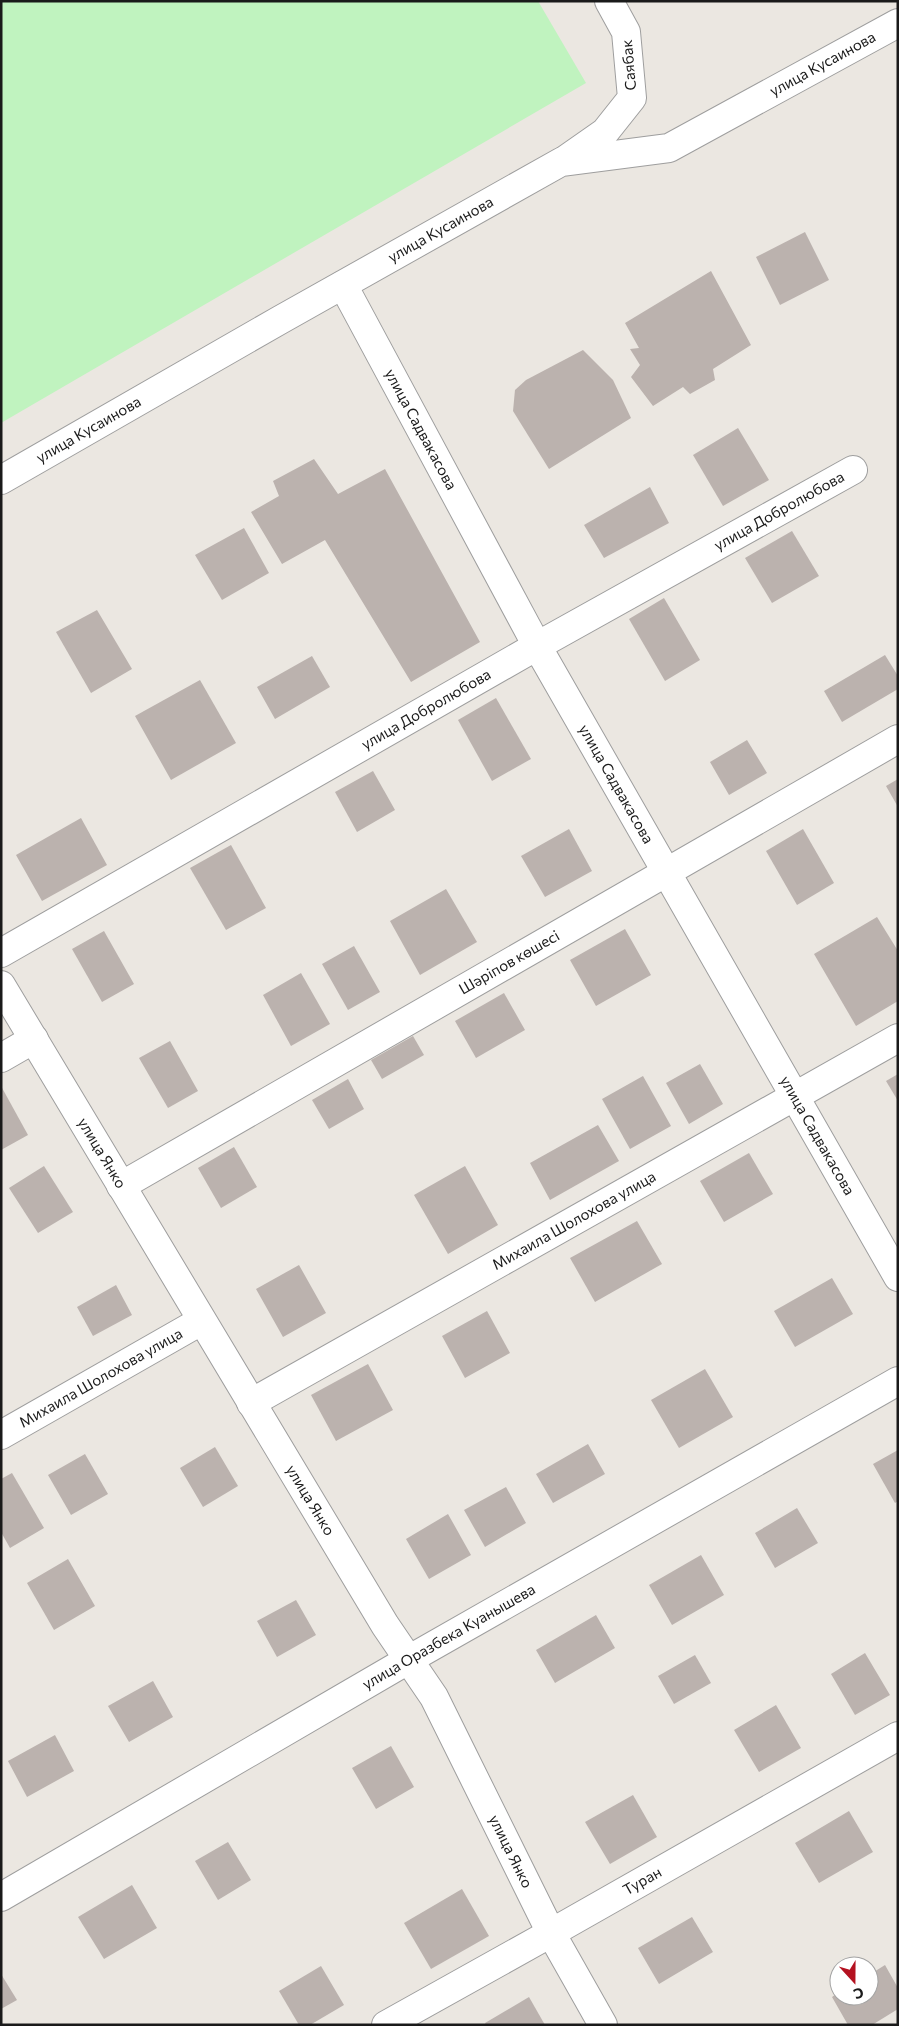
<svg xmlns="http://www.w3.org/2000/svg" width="899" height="2026" viewBox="0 0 899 2026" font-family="Commissioner,sans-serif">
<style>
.park{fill:#c0f3bf}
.building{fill:#bbb2ae}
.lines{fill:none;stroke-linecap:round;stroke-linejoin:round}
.minor-casing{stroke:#9e9e9e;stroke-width:30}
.minor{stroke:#fff;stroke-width:28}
.labels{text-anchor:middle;stroke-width:4;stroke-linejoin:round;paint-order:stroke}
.street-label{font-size:15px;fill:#1a1a1a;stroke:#fff}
</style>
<rect width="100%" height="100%" fill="#ebe7e1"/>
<polygon class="park" points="1,1 538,1 586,83 1,423"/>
<g class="building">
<polygon points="805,232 829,280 780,305 756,257"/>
<polygon points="711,271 751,345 713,369 715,380 690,394 683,387 653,406 631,377 640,365 630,349 639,348 625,323"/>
<polygon points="583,350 613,380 631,418 549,469 513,411 515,390 526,380"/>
<polygon points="738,428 769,480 723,506 693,455"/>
<polygon points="314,459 338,494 385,469 480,642 411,682 325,540 282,564 251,512 279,496 273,481"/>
<polygon points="650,487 669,523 604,558 584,525"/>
<polygon points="244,528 269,573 222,600 195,555"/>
<polygon points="792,531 819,576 772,603 745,558"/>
<polygon points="664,598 700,660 665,681 629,619"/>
<polygon points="97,610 132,669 91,693 56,632"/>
<polygon points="885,655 898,676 898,689 842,722 824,691"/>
<polygon points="312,656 330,687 275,719 257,687"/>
<polygon points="200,680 236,743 171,780 135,716"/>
<polygon points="496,698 531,759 492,781 458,720"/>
<polygon points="747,740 767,773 729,795 710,762"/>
<polygon points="373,771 395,810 357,832 335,792"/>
<polygon points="898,779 898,807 886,786"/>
<polygon points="81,818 107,865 42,901 16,855"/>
<polygon points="569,829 592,871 545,897 521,856"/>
<polygon points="803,829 834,883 797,905 766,851"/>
<polygon points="231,845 266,908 226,930 190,868"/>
<polygon points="446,889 477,942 420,975 390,921"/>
<polygon points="877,917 898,951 898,1001 856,1026 814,954"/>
<polygon points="625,929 651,975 596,1006 570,960"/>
<polygon points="104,931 134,984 102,1002 72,949"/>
<polygon points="354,946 380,992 348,1010 322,964"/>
<polygon points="301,973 330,1024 291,1046 263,995"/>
<polygon points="504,993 525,1030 476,1058 455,1021"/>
<polygon points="413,1036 424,1055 382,1079 371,1060"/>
<polygon points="170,1041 198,1091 168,1108 139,1058"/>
<polygon points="700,1064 723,1104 689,1124 666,1083"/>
<polygon points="898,1074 898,1101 886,1081"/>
<polygon points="643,1076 671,1126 630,1149 602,1099"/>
<polygon points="348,1079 364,1109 329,1129 312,1100"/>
<polygon points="1,1086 28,1135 1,1150"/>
<polygon points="598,1125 619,1161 550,1200 530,1163"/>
<polygon points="234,1147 257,1187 221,1208 198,1168"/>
<polygon points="749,1153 773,1194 724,1222 700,1181"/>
<polygon points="44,1166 73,1212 38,1233 9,1188"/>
<polygon points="465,1166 498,1225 448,1254 414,1195"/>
<polygon points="637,1221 662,1264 595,1302 570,1258"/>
<polygon points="299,1265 326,1313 283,1337 256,1289"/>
<polygon points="832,1278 853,1314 795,1347 774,1311"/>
<polygon points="116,1285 132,1315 93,1336 77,1307"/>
<polygon points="487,1311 510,1353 465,1378 442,1336"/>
<polygon points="368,1364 393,1410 336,1441 311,1395"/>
<polygon points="705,1369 733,1417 679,1448 651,1400"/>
<polygon points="588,1444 605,1474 553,1503 536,1474"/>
<polygon points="215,1447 238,1486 203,1507 180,1468"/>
<polygon points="898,1450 898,1501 895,1503 873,1464"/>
<polygon points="85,1454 108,1494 71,1515 48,1475"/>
<polygon points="12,1473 44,1528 10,1548 1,1532 1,1479"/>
<polygon points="506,1487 526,1523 485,1547 464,1510"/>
<polygon points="797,1508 818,1543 775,1568 755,1533"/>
<polygon points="448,1514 471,1555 429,1579 406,1539"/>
<polygon points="701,1555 724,1595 672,1625 649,1585"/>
<polygon points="68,1559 95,1606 54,1630 27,1583"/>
<polygon points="296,1600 316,1635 277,1657 257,1621"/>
<polygon points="596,1615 615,1648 555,1683 536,1650"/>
<polygon points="865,1653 890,1695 855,1715 831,1674"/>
<polygon points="695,1655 711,1683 674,1704 658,1676"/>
<polygon points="153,1681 173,1717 129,1742 108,1706"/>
<polygon points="776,1705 801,1748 759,1772 734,1730"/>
<polygon points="55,1735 74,1771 27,1797 8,1761"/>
<polygon points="391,1746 414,1787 376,1809 352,1768"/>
<polygon points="633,1795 657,1837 610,1864 585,1822"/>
<polygon points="849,1811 873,1852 819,1883 795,1843"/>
<polygon points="228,1842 251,1880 218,1900 195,1861"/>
<polygon points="132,1885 157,1928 104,1959 78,1917"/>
<polygon points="462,1889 489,1936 431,1969 404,1923"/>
<polygon points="692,1917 713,1952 659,1984 638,1948"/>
<polygon points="885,1965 898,1988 898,2009 872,2025 848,2025 832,1997 839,1992 839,1996 869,1996 869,1975"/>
<polygon points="321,1966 344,2005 310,2025 299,2025 279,1991"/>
<polygon points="1,1974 17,2000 1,2009"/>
<polygon points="529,1997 545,2025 486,2025 485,2023"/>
</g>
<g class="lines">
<defs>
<g id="minor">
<polyline points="565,160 605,132 632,98 626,32 609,1"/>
<path id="s1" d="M343,285L537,646L898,1277"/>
<path id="s2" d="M1,480L280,320L561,162L669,148L898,23"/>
<path id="s3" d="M1,953L537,646L853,470"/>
<path id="s4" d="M1,985L385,1625L434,1697L551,1933L603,2025"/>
<polyline points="1,1058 34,1039"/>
<path id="s5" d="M121,1186L898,739"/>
<path id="s6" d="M251,1403L898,1038"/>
<path id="s7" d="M1,1435L201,1321"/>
<path id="s8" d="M1,1897L408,1660L898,1381"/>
<path id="s9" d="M386,2025L551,1933L898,1736"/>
</g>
</defs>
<use href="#minor" class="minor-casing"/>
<use href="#minor" class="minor"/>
</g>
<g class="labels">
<g class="street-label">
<text dy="5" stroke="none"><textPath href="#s2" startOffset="928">улица Кусаинова</textPath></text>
<text transform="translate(629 65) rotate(-95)" y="5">Саябак</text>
<text dy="5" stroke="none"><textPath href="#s2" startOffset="506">улица Кусаинова</textPath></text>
<text dy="5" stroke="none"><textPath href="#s1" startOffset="164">улица Садвакасова</textPath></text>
<text dy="5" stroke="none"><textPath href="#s2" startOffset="101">улица Кусаинова</textPath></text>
<text dy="5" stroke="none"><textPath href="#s3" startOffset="895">улица Добролюбова</textPath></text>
<text dy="5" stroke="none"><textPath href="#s3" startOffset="490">улица Добролюбова</textPath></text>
<text dy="5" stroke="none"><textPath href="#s1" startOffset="569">улица Садвакасова</textPath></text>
<text dy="5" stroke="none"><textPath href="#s5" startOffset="448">Шәріпов көшесі</textPath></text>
<text dy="5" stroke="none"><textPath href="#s1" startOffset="974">улица Садвакасова</textPath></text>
<text dy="5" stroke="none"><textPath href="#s4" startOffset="196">улица Янко</textPath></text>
<text dy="5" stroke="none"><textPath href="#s6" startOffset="371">Михаила Шолохова улица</textPath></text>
<text dy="5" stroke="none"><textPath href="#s7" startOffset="115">Михаила Шолохова улица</textPath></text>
<text dy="5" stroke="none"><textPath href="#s4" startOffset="601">улица Янко</textPath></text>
<text dy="5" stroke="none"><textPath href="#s8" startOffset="518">улица Оразбека Куанышева</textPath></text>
<text dy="5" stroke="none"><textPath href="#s4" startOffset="1006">улица Янко</textPath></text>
<text dy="5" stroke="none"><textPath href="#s9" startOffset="294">Туран</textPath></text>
</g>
</g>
<rect width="899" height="2026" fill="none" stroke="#1a1a1a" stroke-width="5"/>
<g transform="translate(854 1981) rotate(159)"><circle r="24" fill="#ffffff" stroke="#a3a3a3"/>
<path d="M0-4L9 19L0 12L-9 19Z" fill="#b41120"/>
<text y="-8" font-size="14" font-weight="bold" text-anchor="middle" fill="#1a1a1a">С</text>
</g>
</svg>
